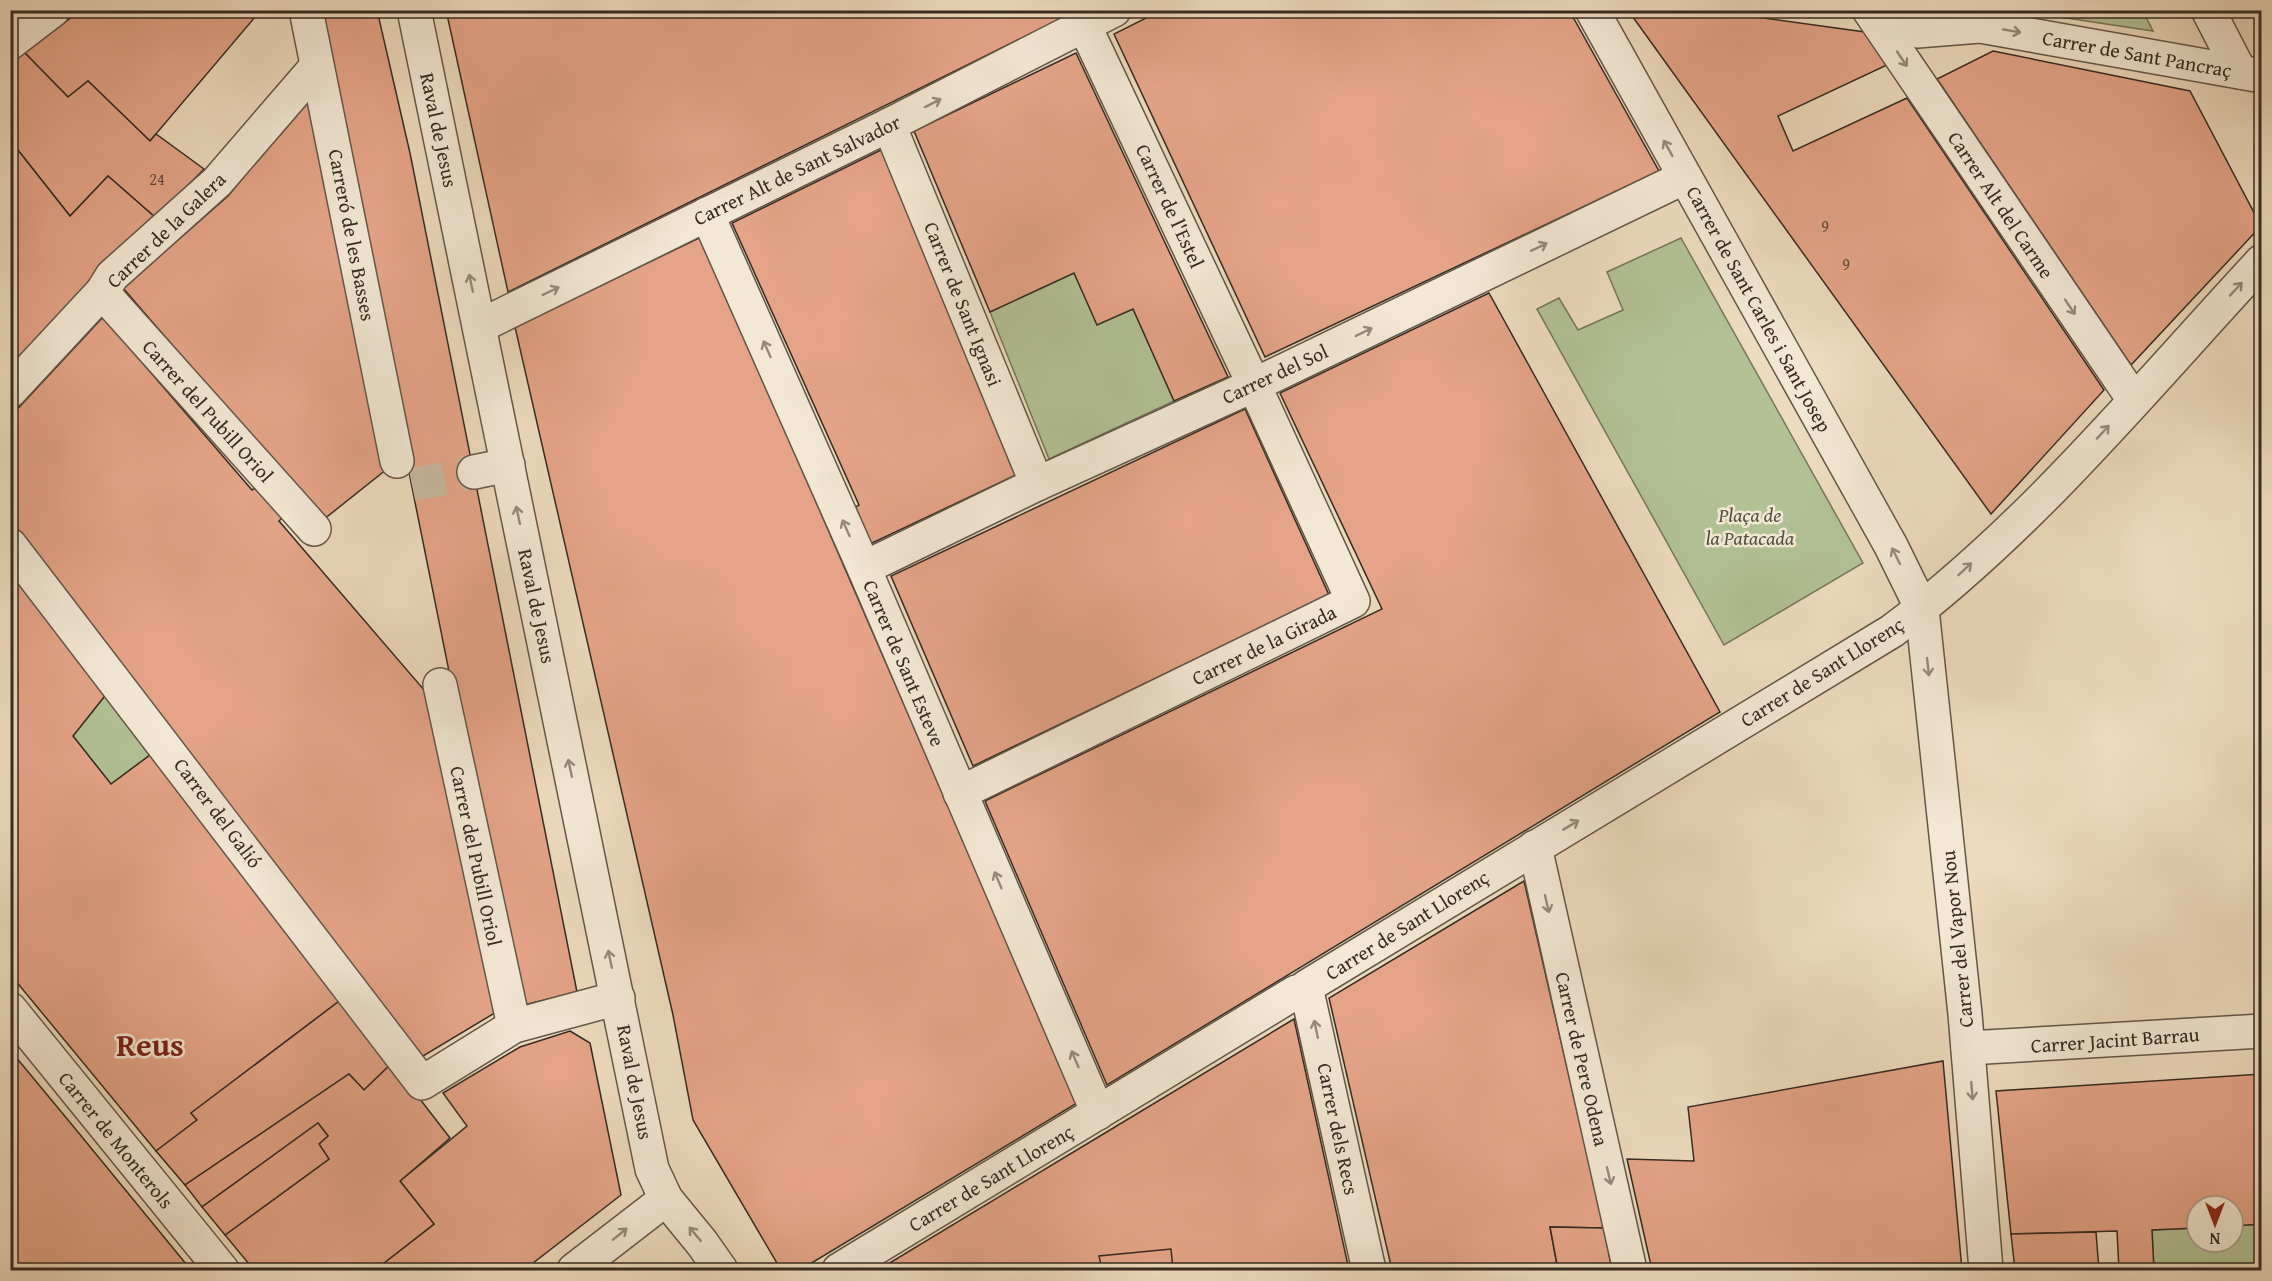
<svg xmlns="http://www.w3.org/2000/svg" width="2272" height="1281" viewBox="0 0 2272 1281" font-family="'Gentium Book Plus',serif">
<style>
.green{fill:#b2c196;stroke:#74765c;stroke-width:1.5}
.building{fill:#e5a488;stroke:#352b23;stroke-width:1.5}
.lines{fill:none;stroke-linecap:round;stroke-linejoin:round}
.street-tunnel{stroke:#c8b8a0;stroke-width:33;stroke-dasharray:33 16;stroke-linecap:butt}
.street-casing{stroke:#63574a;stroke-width:36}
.street{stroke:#f3e8d5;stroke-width:33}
.oneway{stroke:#948a7c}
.labels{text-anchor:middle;stroke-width:5;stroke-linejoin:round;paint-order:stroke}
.number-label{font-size:16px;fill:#61493c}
.street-label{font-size:20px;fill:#352b23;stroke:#f3e8d5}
.park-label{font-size:20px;font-style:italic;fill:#545040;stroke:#f3e8d5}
.town-label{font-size:32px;font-weight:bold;fill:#7a1f14;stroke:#f3e8d5}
</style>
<rect width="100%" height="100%" fill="#eddbbf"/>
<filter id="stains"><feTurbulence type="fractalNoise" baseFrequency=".00333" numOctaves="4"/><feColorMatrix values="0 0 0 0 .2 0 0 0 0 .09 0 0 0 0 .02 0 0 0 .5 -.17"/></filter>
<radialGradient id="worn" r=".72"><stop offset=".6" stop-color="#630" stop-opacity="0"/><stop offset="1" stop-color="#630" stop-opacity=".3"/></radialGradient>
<g class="green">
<polygon points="2071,11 2143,11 2153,31 2066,18"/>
<polygon points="1681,238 1863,563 1724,645 1537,309 1559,298 1578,330 1623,310 1607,272"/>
<polygon points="1074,273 1097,324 1133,309 1174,401 1049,459 990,312"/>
<polygon points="108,692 154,752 111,784 73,736"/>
<polygon points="2261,1224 2261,1270 2154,1270 2152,1230 2197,1228 2197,1242 2233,1242 2233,1226"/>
</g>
<g class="building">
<polygon points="10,10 39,10 10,29"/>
<polygon points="81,10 261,10 150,141 88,81 68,97 25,53"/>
<polygon points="316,10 377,10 410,153 577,992 520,1006 458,716"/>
<polygon points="446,10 1056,10 1060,19 508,292"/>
<polygon points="1162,10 1569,10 1659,171 1265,357 1114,34"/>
<polygon points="1633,10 1706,10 1865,32 1887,65 1778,116 1793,151 1907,98 2104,390 1991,514 1630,13"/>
<polygon points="2017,10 2071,10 2066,18"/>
<polygon points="2251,10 2262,10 2262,30"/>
<polygon points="1993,51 2190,91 2261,226 2131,365 1937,79"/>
<polygon points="25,53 68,97 88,81 150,141 156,134 204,169 156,218 108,176 70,216 10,140 10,63"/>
<polygon points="1076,53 1228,377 1174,401 1133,309 1097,325 1074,273 990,312 914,131"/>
<polygon points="308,99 392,465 323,520 123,288 228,196"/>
<polygon points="10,140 70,216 108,176 156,218 68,304 10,367"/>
<polygon points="883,149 1016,475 870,544 854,508 859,505 732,223"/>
<polygon points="701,237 1077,1103 800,1270 781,1270 693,1120 673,1015 515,327"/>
<polygon points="1489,293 1720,712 1107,1085 985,801 1382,609 1280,393"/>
<polygon points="103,317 239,475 252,490 259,486 285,515 279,521 431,698 498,1011 418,1059 10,525 10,417"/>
<polygon points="1245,409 1329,595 973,766 891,576"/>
<polygon points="10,563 108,692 73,736 111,784 154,752 342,999 191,1113 197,1120 156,1151 10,974"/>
<polygon points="1524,881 1604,1228 1550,1227 1558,1270 1392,1270 1329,998"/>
<polygon points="342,999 392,1063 364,1090 349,1074 185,1185 156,1151 197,1120 191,1113"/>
<polygon points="1294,1019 1349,1270 878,1270 1100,1136"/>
<polygon points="570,1031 590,1043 621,1195 524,1270 375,1270 434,1224 400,1181 467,1126 443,1093 520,1047"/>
<polygon points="10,1050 73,1126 191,1270 11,1270"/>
<polygon points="1943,1061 1962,1270 1652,1270 1627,1159 1694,1161 1688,1107"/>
<polygon points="392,1063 450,1138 400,1181 434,1224 375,1270 254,1270 225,1235 329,1159 319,1144 328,1136 318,1123 202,1207 185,1185 349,1074 364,1090"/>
<polygon points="2262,1074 2262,1224 2233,1226 2233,1206 2197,1206 2197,1228 2152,1230 2154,1270 2119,1270 2117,1231 2011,1234 1996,1091"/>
<polygon points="318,1123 328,1136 319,1144 329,1159 225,1235 202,1207"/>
<polygon points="1550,1227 1604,1228 1612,1270 1558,1270"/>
<polygon points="2096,1232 2099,1270 2015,1270 2011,1234"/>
<polygon points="1171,1249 1173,1270 1102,1270 1099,1256"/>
</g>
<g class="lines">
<polyline class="street-tunnel" points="412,485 474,472"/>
<defs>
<g id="street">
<polyline points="306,10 397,461"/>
<polyline points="414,10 652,1169 666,1199 702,1243 721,1270"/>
<polyline points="1592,10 1891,546 1922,609 1965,1014 1986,1270"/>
<polyline points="1869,10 2134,400"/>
<polyline points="1875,10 1917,31 1980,26 2262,76"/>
<polyline points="2208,10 2240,72"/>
<polyline points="10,43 53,10"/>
<polyline points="889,125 1037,484"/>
<polyline points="707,214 864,568 1098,1113"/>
<polyline points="102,292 314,529"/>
<polyline points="480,326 889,125 1114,10"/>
<polyline points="10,391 102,292 112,276 217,182 317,66"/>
<polyline points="474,472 508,465"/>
<polyline points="10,545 422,1083 514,1026 618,998"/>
<polyline points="864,568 1037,484 1254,385 1685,177"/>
<polyline points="440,685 514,1026"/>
<polyline points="960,793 1353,601 1254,385 1077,10"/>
<polyline points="1535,847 1630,1270"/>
<polyline points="10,1009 222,1270"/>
<polyline points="1968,1048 2262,1031"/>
<polyline points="574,1270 666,1199"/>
<polyline points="839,1270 1296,992"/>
<path d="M1369,1270L1306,987L1892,631C2031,527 2144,388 2262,261"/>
</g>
</defs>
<use href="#street" class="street-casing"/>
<use href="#street" class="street"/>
</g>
<defs><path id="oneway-shaft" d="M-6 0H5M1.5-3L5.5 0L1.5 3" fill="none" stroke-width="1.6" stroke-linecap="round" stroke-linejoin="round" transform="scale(1.5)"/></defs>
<g class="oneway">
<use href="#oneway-shaft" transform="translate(2012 31) rotate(10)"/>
<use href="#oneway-shaft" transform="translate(1902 59) rotate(56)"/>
<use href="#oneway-shaft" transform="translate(933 103) rotate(-27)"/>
<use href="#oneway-shaft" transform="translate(1668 148) rotate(-119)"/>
<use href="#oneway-shaft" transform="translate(1539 247) rotate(-25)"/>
<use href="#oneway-shaft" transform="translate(471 283) rotate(-102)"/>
<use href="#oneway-shaft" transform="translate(2236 289) rotate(-47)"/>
<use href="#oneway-shaft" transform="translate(551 291) rotate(-26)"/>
<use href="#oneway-shaft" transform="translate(2070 307) rotate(56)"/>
<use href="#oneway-shaft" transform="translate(1364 332) rotate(-26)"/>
<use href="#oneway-shaft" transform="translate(767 349) rotate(-114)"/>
<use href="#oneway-shaft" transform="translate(2103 432) rotate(-47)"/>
<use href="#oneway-shaft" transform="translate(518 515) rotate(-102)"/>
<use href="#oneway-shaft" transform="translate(846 528) rotate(-114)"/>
<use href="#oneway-shaft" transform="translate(1896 556) rotate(-116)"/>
<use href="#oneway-shaft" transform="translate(1965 569) rotate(-43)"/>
<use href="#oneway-shaft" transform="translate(1928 667) rotate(84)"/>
<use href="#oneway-shaft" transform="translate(570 768) rotate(-102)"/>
<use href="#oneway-shaft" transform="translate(1571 825) rotate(-31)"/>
<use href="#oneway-shaft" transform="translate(998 880) rotate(-113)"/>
<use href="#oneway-shaft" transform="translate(1547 904) rotate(77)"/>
<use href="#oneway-shaft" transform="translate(610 959) rotate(-102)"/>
<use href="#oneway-shaft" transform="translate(1316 1029) rotate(-102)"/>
<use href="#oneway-shaft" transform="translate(1075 1059) rotate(-113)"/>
<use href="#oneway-shaft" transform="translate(1972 1091) rotate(85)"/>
<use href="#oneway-shaft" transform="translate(1609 1176) rotate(77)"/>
<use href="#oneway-shaft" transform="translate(620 1234) rotate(-39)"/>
<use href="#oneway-shaft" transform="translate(695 1234) rotate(-130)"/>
</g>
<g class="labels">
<g class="number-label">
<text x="157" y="185">24</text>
<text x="1825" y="232">9</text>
<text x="1846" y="270">9</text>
</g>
<g class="street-label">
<text transform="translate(2137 54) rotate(10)" y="7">Carrer de Sant Pancraç</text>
<text transform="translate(439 130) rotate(78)" y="7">Raval de Jesus</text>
<text transform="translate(797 170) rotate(-26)" y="7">Carrer Alt de Sant Salvador</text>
<text transform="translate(2001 205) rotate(56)" y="7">Carrer Alt del Carme</text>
<text transform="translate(1170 206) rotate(65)" y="7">Carrer de l'Estel</text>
<text transform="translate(166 230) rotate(-44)" y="7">Carrer de la Galera</text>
<text transform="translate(352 235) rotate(79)" y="7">Carreró de les Basses</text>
<text transform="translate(963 304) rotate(68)" y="7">Carrer de Sant Ignasi</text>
<text transform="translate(1759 309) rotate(61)" y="7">Carrer de Sant Carles i Sant Josep</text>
<text transform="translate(1275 374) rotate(-25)" y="7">Carrer del Sol</text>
<text transform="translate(208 411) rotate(48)" y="7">Carrer del Pubill Oriol</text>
<text transform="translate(537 606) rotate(78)" y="7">Raval de Jesus</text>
<text transform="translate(1264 645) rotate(-26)" y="7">Carrer de la Girada</text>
<text transform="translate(904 663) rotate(67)" y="7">Carrer de Sant Esteve</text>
<text transform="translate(1822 672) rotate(-32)" y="7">Carrer de Sant Llorenç</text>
<text transform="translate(218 813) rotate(53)" y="7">Carrer del Galió</text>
<text transform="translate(476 856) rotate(78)" y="7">Carrer del Pubill Oriol</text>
<text transform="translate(1407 925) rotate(-32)" y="7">Carrer de Sant Llorenç</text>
<text transform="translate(1957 939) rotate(-96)" y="7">Carrer del Vapor Nou</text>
<text transform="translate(2115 1040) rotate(-4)" y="7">Carrer Jacint Barrau</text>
<text transform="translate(1582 1059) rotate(77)" y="7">Carrer de Pere Odena</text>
<text transform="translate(635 1082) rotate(79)" y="7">Raval de Jesus</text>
<text transform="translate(1338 1129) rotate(78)" y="7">Carrer dels Recs</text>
<text transform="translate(116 1140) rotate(51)" y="7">Carrer de Monterols</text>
<text transform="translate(991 1178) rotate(-31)" y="7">Carrer de Sant Llorenç</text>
</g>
<g class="park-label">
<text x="1750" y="522">Plaça de<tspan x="1750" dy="23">la Patacada</tspan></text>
</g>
<g class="town-label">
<text x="150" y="1056">Reus</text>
</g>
</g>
<rect width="2272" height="1281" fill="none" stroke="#eddbbf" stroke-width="36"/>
<rect x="12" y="12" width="2248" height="1257" fill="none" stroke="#352b23" stroke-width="3"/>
<rect x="18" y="18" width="2236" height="1245" fill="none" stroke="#352b23" stroke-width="1.5"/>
<g transform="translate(2215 1224) rotate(180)"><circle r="28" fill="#f3e8d5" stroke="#a79c8e" stroke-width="1.5"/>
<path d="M0-4.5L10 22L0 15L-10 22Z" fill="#8f2418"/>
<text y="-9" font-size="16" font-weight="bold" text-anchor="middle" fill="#352b23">N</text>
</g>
<rect width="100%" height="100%" filter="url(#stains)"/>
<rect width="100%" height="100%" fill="url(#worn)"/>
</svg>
